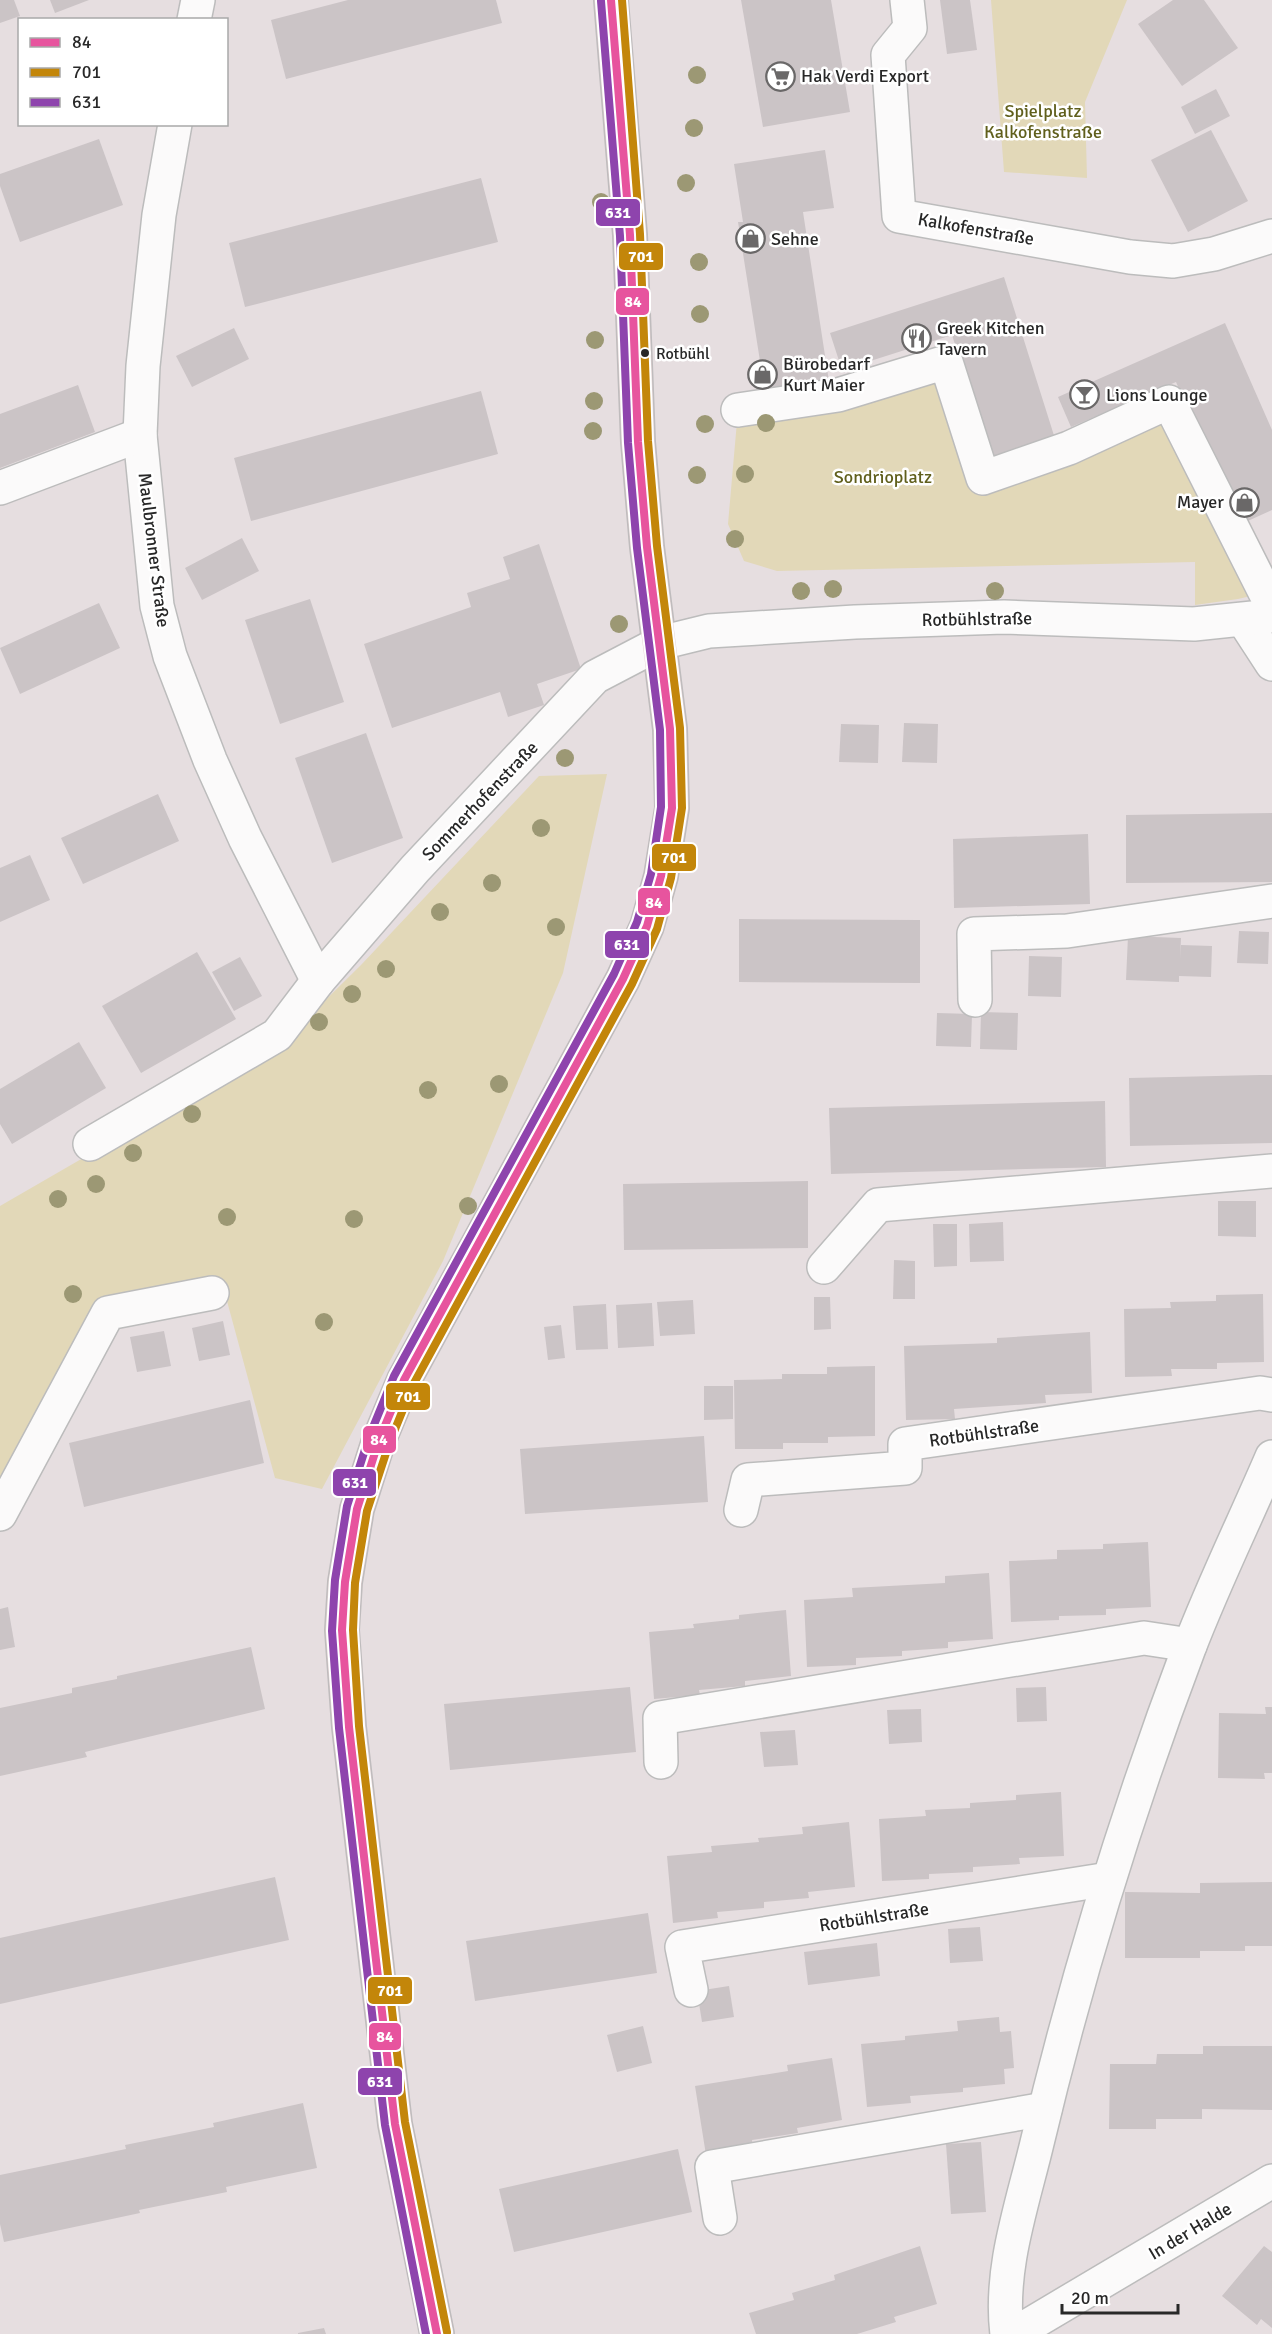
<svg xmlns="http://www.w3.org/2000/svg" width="1272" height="2334" viewBox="0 0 1272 2334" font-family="Signika,sans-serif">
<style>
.green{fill:#e2d8b8}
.building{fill:#cbc4c6}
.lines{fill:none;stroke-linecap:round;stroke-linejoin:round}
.minor-casing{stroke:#bcbcbc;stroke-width:36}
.major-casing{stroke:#bfbcbd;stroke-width:36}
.minor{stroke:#fbfafa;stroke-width:33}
.major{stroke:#e4d3d4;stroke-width:33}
.bus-1-casing{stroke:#fff;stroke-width:12}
.bus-2-casing{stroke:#fff;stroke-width:12}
.bus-3-casing{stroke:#fff;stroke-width:12}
.bus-1{stroke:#e7549e;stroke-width:8}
.bus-2{stroke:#c3860a;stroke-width:8}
.bus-3{stroke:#8e44ad;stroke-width:8}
.tree{fill:#9c9874}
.bus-dot{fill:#282828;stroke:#fff;stroke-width:2}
.labels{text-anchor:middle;stroke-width:5;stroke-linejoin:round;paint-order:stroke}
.bus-label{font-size:16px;fill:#282828;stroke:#fff;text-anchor:start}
.poi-label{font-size:18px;fill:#282828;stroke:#fff;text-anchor:start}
.park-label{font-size:18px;fill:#605f1c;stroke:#fff}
.street-label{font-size:18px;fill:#282828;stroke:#fff}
.line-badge{stroke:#fff;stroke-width:2}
.badge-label{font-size:16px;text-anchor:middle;font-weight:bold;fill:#fff}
</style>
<rect width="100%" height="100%" fill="#e6dee0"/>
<g class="green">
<polygon points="991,0 1127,0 1085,102 1087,178 1004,172"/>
<polygon points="946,362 983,478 1169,402 1272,591 1238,599 1195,605 1195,562 777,571 744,561 728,524 738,410"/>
<polygon points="607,774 563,973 443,1261 322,1489 275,1478 221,1279 100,1308 0,1491 0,1206 282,1043 361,965 539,776"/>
</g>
<g class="building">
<polygon points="0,0 14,0 20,16 0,23"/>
<polygon points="50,0 89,0 55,13"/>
<polygon points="348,0 496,0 502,23 286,79 271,20"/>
<polygon points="741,0 831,0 850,112 763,127"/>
<polygon points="940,0 970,0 977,50 947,54"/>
<polygon points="1173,0 1204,0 1238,48 1182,86 1138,24"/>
<polygon points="1216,89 1230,116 1195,134 1181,107"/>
<polygon points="1211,130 1248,201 1188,232 1151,160"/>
<polygon points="99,139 123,205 20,242 0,186 0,174"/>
<polygon points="825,150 834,208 803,212 830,388 766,399 738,222 743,222 734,164"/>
<polygon points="481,178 498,242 245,307 229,243"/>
<polygon points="1004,277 1057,445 994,466 952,335 842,370 830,333"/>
<polygon points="1225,323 1272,430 1272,510 1239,525 1176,382 1071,427 1058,397"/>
<polygon points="234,328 249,359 192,387 176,356"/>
<polygon points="78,385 95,432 0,468 0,414"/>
<polygon points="481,391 498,454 251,521 234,458"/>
<polygon points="242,538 259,571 202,600 185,568"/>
<polygon points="539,544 581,669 537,684 544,705 508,717 500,692 392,728 364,644 471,607 467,593 510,579 503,557"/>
<polygon points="310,599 344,702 280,724 245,620"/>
<polygon points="99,603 120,648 20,694 0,648"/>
<polygon points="904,723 938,724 937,763 902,762"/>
<polygon points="841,724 879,725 878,763 839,762"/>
<polygon points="366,733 403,838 332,863 295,758"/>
<polygon points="158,794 179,841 83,884 61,838"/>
<polygon points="1272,813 1272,882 1126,883 1126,815"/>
<polygon points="1088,834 1090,904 954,908 953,839"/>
<polygon points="30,855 50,900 0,922 0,868"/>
<polygon points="739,919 920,920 920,983 739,982"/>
<polygon points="1239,931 1269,932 1268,964 1237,963"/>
<polygon points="1128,936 1181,938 1180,959 1181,945 1212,946 1211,977 1179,976 1179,982 1126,980"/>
<polygon points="197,952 236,1019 141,1073 102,1006"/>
<polygon points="1029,956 1062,957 1061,997 1028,996"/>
<polygon points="240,957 262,996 234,1011 212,972"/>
<polygon points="981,1012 1018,1013 1017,1050 980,1049"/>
<polygon points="937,1013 972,1014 971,1047 936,1046"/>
<polygon points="79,1042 106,1088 12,1144 0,1124 0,1089"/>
<polygon points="1260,1075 1272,1075 1272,1143 1130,1146 1129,1078"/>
<polygon points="1105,1101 1106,1167 831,1174 829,1108"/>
<polygon points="808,1181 808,1248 624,1250 623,1184"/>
<polygon points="1218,1201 1256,1201 1256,1237 1218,1236"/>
<polygon points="1003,1222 1004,1261 970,1262 969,1224"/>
<polygon points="933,1224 957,1224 957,1266 934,1267"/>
<polygon points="894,1260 915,1261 915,1299 893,1299"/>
<polygon points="1263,1294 1264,1362 1217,1363 1217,1369 1171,1369 1172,1376 1125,1377 1124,1309 1171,1308 1170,1302 1216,1301 1216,1295"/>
<polygon points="814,1297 830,1297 831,1329 814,1330"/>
<polygon points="693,1300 695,1334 660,1336 657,1302"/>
<polygon points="652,1303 654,1346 618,1348 616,1305"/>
<polygon points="606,1304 608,1349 576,1350 573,1306"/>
<polygon points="223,1321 230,1355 199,1361 192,1328"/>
<polygon points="561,1325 565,1358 548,1360 544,1327"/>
<polygon points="164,1331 171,1366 137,1372 130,1337"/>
<polygon points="1090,1332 1092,1393 1045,1395 1046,1403 954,1409 955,1419 906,1420 904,1346 997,1343 997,1338"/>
<polygon points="875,1366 875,1436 828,1437 828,1443 783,1443 783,1449 735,1449 734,1380 782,1379 782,1374 827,1374 827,1367"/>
<polygon points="704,1386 733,1386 733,1419 704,1420"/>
<polygon points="250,1400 264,1463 84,1507 69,1443"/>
<polygon points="704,1436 708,1502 525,1514 520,1449"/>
<polygon points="1148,1542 1151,1607 1106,1609 1106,1615 1059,1616 1059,1620 1011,1622 1009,1561 1057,1559 1057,1550 1103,1549 1103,1544"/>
<polygon points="989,1573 993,1639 948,1642 948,1648 902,1651 902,1656 856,1658 856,1665 807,1667 804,1600 853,1597 852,1588 945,1583 945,1576"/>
<polygon points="8,1607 15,1647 0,1650 0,1609"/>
<polygon points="786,1610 791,1676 745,1681 745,1686 699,1690 700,1695 654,1699 649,1632 694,1628 693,1624 739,1619 739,1615"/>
<polygon points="251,1647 265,1709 85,1752 87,1757 0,1776 0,1708 72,1693 72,1688 117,1679 117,1676"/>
<polygon points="630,1687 636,1752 450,1770 444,1704"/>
<polygon points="1046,1687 1047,1721 1017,1722 1016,1688"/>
<polygon points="1265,1707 1272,1707 1272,1773 1264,1773 1265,1779 1218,1778 1219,1713 1266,1714"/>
<polygon points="921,1709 922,1742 889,1744 887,1710"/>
<polygon points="795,1730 798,1765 764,1767 760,1732"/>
<polygon points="1061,1792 1064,1856 1019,1858 1020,1864 973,1867 973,1872 929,1874 929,1879 882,1881 879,1819 926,1816 925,1810 970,1808 970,1803 1016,1800 1016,1795"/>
<polygon points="849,1822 855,1887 808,1892 809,1898 764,1902 764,1908 717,1912 718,1918 673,1923 667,1856 712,1852 711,1846 759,1842 758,1838 803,1834 802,1827"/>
<polygon points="275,1877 289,1940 0,2004 0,1938"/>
<polygon points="1272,1882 1272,1946 1245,1946 1245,1951 1200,1951 1200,1958 1125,1958 1125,1892 1200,1893 1200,1883"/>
<polygon points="648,1913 657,1973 475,2001 466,1941"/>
<polygon points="980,1927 983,1961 950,1963 948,1929"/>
<polygon points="877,1943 880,1976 808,1985 804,1952"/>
<polygon points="729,1986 734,2017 702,2022 697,1991"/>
<polygon points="999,2017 1000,2032 1011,2031 1014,2068 1004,2069 1005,2084 963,2088 963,2092 910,2096 911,2103 867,2107 861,2044 905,2040 905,2036 958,2031 957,2021"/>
<polygon points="643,2026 652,2063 617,2072 607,2035"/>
<polygon points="1203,2046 1272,2046 1272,2110 1202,2109 1202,2119 1156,2119 1156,2129 1109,2129 1110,2064 1156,2064 1157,2054 1203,2054"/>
<polygon points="832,2058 842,2120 797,2128 798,2133 752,2140 753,2147 706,2155 695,2086 788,2071 787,2065"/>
<polygon points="303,2103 317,2168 226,2187 227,2192 139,2210 140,2213 4,2242 0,2224 0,2175 126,2149 125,2145 214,2127 213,2123"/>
<polygon points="981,2142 986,2212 951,2214 946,2144"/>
<polygon points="678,2149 692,2212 514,2252 499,2189"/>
<polygon points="920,2246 937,2304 894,2317 896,2322 857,2334 756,2334 749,2313 794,2300 792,2293 835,2280 834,2275"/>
<polygon points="1264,2246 1272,2252 1272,2328 1261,2319 1257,2325 1222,2296"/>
<polygon points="324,2328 326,2334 298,2334 298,2333"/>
</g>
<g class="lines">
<defs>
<g id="minor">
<polyline points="907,0 910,28 888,55 899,216 1130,257 1173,261 1214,254 1272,236"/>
<polyline points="194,20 198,0"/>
<polyline points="175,124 159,215 143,366 140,435 157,606 170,656 210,760 245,838 318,981"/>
<polyline points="738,410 838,395 946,362 983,478 1069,448 1169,402 1272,606"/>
<polyline points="0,488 140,435"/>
<polyline points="1244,621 1272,664"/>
<polyline points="975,1000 974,934 1067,931 1272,901"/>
<polyline points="90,1144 277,1035 318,981 415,869 595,677 660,643 709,631 855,622 1004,617 1194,624 1272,616"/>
<polyline points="824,1267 878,1205 1272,1171"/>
<polyline points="741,1510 748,1480 905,1468 905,1444 1260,1393 1272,1395"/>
<polyline points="0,1514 108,1313 212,1293"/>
<polyline points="661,1762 660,1718 1144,1638 1190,1645"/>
<polyline points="691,1990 682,1947 1109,1879"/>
<polyline points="720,2218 712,2167 1045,2109"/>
<path d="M1007,2334C999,2269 1022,2206 1037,2143C1077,1975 1128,1809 1189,1648C1214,1583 1245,1520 1272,1457"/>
<polyline points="1014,2334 1272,2181"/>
</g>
<polyline id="major" points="437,2334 395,2124 349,1727 342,1630 345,1582 357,1509 379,1440 404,1380 623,979 647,926 661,876 672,808 670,729 647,547 638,442 630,235 611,0"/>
</defs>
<use href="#minor" class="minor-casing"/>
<use href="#major" class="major-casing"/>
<use href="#minor" class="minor"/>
<use href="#major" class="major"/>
<defs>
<polyline id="bus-1" points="437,2334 395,2124 349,1727 342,1630 345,1582 357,1509 379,1440 404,1380 623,979 647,926 661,876 672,808 670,729 647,547 638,442 630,235 611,0"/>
<polyline id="bus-2" points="447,2332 405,2122 359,1726 353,1630 355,1583 367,1511 389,1444 413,1385 632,984 657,929 671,878 682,808 680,728 657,546 648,441 640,234 622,0"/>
<polyline id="bus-3" points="426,2334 385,2125 339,1728 332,1631 335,1580 347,1506 369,1437 394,1376 614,974 637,922 651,874 661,807 660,730 637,548 628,443 620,236 601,1"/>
</defs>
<use href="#bus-1" class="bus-1-casing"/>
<use href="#bus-2" class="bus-2-casing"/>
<use href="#bus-3" class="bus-3-casing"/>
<use href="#bus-1" class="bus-1"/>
<use href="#bus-2" class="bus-2"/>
<use href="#bus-3" class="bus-3"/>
</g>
<g class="tree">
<circle cx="697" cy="75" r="9"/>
<circle cx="694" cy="128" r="9"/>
<circle cx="686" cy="183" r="9"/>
<circle cx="601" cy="202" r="9"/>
<circle cx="699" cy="262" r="9"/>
<circle cx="700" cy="314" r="9"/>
<circle cx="595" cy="340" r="9"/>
<circle cx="594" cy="401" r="9"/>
<circle cx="766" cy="423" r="9"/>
<circle cx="705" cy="424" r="9"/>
<circle cx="593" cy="431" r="9"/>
<circle cx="745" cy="474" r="9"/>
<circle cx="697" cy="475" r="9"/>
<circle cx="735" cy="539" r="9"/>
<circle cx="833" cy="589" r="9"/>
<circle cx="801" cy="591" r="9"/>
<circle cx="995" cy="591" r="9"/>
<circle cx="619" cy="624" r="9"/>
<circle cx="565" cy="758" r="9"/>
<circle cx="541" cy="828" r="9"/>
<circle cx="492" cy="883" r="9"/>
<circle cx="440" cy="912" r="9"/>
<circle cx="556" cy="927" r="9"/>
<circle cx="386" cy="969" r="9"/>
<circle cx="352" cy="994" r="9"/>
<circle cx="319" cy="1022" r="9"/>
<circle cx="499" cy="1084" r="9"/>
<circle cx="428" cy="1090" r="9"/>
<circle cx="192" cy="1114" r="9"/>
<circle cx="133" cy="1153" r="9"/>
<circle cx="96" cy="1184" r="9"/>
<circle cx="58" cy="1199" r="9"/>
<circle cx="468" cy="1206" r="9"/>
<circle cx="227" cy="1217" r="9"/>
<circle cx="354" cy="1219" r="9"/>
<circle cx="73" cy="1294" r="9"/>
<circle cx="324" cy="1322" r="9"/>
</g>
<defs>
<symbol id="supermarket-ring" viewBox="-11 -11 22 22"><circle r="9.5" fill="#fff" stroke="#6a6868" stroke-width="1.5"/><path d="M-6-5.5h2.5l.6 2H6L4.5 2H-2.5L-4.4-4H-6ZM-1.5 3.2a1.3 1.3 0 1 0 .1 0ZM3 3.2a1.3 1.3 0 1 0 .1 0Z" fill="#6a6868"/></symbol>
<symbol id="shop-ring" viewBox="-11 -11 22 22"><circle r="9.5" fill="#fff" stroke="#6a6868" stroke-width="1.5"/><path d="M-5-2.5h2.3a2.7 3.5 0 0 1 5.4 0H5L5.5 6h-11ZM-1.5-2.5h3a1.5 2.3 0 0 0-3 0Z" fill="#6a6868"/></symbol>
<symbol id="restaurant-ring" viewBox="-11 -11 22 22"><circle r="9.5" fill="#fff" stroke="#6a6868" stroke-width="1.5"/><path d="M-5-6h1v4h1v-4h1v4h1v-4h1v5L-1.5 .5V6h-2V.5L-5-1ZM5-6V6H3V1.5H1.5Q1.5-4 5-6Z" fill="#6a6868"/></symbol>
<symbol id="bar-ring" viewBox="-11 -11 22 22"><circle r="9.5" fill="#fff" stroke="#6a6868" stroke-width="1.5"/><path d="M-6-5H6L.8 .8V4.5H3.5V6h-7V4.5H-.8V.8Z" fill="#6a6868"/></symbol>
</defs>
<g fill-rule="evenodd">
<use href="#supermarket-ring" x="764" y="60" width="33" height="33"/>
<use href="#shop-ring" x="734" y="222" width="33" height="33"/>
<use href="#restaurant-ring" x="900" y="322" width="33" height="33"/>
<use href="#shop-ring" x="746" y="358" width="33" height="33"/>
<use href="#bar-ring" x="1068" y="378" width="33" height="33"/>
<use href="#shop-ring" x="1228" y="486" width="33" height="33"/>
</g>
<circle class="bus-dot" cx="645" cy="353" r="5"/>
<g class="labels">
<g class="bus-label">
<text x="656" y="359">Rotbühl</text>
</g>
<g class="poi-label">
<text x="801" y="82">Hak Verdi Export</text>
<text x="771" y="245">Sehne</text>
<text x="937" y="334">Greek Kitchen<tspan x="937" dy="21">Tavern</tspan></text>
<text x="783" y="370">Bürobedarf<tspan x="783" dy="21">Kurt Maier</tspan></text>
<text x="1106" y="401">Lions Lounge</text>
<text x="1224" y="508" text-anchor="end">Mayer</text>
</g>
<g class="park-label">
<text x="1043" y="117">Spielplatz<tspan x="1043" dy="21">Kalkofenstraße</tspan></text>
<text x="883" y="483">Sondrioplatz</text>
</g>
<g class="street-label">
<text transform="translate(976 229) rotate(10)" y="6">Kalkofenstraße</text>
<text transform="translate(154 550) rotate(83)" y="6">Maulbronner Straße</text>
<text transform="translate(977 619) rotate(-1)" y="6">Rotbühlstraße</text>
<text transform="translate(480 801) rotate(-46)" y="6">Sommerhofenstraße</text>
<text transform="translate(984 1433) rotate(-8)" y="6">Rotbühlstraße</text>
<text transform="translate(874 1917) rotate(-9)" y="6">Rotbühlstraße</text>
<text transform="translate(1190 2231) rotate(-31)" y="6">In der Halde</text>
</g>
</g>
<g class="line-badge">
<rect x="595" y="198" width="46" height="29" rx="6" fill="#8e44ad"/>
<rect x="618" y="242" width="46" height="29" rx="6" fill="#c3860a"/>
<rect x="615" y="287" width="35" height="29" rx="6" fill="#e7549e"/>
<rect x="651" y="843" width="46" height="29" rx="6" fill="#c3860a"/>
<rect x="637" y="887" width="34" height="29" rx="6" fill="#e7549e"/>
<rect x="604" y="930" width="46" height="29" rx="6" fill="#8e44ad"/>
<rect x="385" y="1382" width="46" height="29" rx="6" fill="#c3860a"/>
<rect x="362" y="1425" width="35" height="29" rx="6" fill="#e7549e"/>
<rect x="332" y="1468" width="45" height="29" rx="6" fill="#8e44ad"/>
<rect x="367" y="1976" width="46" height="29" rx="6" fill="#c3860a"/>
<rect x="368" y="2022" width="34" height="29" rx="6" fill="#e7549e"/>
<rect x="357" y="2067" width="46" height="29" rx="6" fill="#8e44ad"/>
</g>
<g class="badge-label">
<text x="618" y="218">631</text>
<text x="641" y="262">701</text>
<text x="633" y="307">84</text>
<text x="674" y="863">701</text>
<text x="654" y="908">84</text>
<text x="627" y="950">631</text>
<text x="408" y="1402">701</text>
<text x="379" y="1445">84</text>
<text x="355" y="1488">631</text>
<text x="390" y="1996">701</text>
<text x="385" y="2042">84</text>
<text x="380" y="2087">631</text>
</g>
<rect x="18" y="18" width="210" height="108" fill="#ffffff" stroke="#a9a9a9" stroke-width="1.5"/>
<rect x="30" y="38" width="30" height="9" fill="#e7549e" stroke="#a9a9a9" stroke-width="1.5"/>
<text x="72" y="48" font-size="18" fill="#282828">84</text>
<rect x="30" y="68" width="30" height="9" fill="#c3860a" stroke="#a9a9a9" stroke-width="1.5"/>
<text x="72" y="78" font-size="18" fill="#282828">701</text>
<rect x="30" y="98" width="30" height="9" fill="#8e44ad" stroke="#a9a9a9" stroke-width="1.5"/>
<text x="72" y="108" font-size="18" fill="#282828">631</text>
<path d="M1062 2304v9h116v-9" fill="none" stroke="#282828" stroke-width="3"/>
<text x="1071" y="2304" font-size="18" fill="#282828" stroke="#ffffff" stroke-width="4.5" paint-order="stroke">20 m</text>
</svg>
